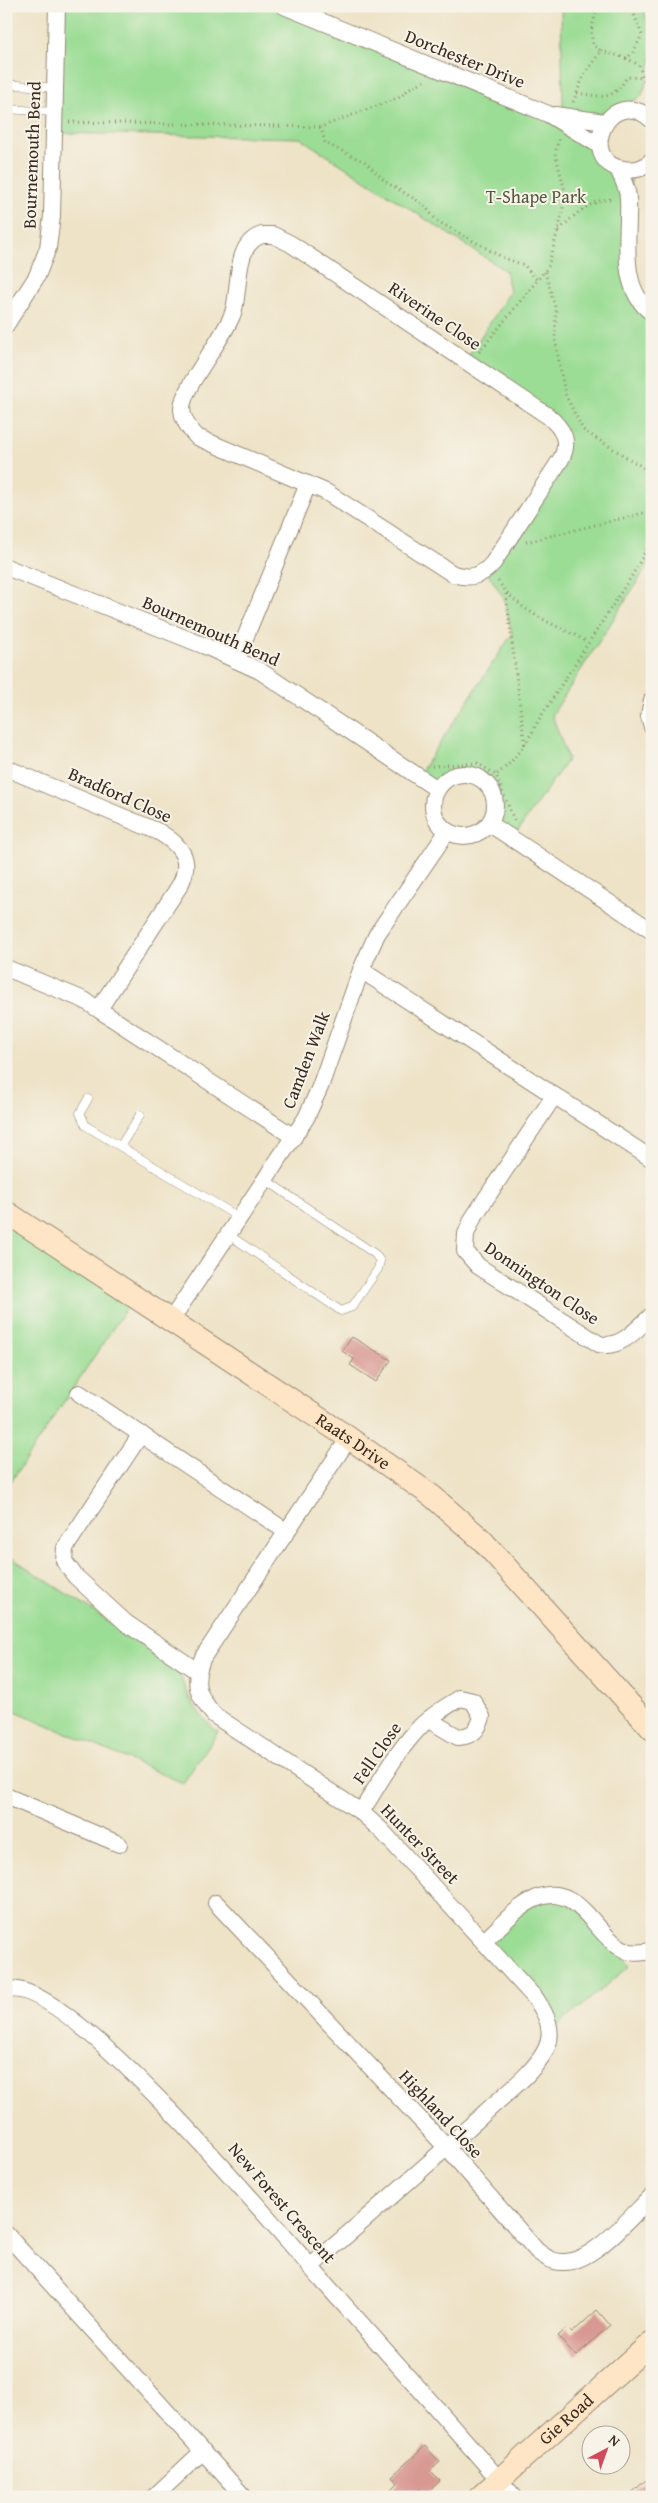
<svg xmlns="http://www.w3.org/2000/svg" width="658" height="2503" viewBox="0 0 658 2503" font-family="'Gentium Book Plus',serif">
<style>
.green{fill:#9bdd95;stroke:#6b845a}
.building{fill:#d89993}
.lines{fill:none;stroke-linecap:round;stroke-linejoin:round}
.lane-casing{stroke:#948672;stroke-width:9}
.street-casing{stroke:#948672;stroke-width:18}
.secondary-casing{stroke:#948672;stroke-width:24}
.path{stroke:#948672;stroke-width:3;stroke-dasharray:1 4;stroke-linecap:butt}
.lane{stroke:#fff;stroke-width:8}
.street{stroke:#fff;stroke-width:16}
.secondary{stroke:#fde5c5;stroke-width:22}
.labels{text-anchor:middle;stroke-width:4;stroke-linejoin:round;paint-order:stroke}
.street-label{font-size:18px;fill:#3b2a1e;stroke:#f7f3e8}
.park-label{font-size:18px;fill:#53573c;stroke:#f7f3e8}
</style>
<rect width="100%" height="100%" fill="#f7f3e8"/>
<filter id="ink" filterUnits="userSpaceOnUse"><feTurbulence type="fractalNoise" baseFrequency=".02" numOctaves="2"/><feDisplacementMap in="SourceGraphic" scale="10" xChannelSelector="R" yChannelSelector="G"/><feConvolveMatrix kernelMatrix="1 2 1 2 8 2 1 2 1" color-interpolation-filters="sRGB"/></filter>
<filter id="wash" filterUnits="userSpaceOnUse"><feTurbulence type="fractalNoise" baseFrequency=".0096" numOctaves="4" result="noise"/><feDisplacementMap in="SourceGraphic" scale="20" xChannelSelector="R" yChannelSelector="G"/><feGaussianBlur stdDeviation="1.12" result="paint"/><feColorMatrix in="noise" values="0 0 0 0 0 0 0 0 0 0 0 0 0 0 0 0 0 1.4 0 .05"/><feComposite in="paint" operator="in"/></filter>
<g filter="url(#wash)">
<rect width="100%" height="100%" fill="#eee3c7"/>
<g class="green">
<path d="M57,6H284L548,114L605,158L633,170L628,199L627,255L652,313V559L552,715L568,759L512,839L490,824C491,819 494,814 495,809C500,776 459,764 437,789L418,776L512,634L504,598L486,571L561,459L563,432L465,361L510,292L506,271L300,138L54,133Z"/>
<path d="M561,6H643C655,45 656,58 641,97L592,122L563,107Z"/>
<polygon points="6,1215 133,1298 6,1489"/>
<path d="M6,1554L178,1667C185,1695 196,1713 218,1732L183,1783L6,1707Z"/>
<polygon points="557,1898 577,1903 630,1966 556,2027 486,1943 532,1903"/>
</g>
<g id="blocks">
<g class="building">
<polygon points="352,1337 391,1360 376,1382 350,1365 354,1359 342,1351"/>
<polygon points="597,2310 610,2325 576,2356 558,2336 567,2328 572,2333"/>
<polygon points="425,2446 440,2462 430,2471 440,2481 425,2495 420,2489 411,2497 389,2497 387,2494 398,2483 392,2476"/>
<polygon points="646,2480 652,2486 652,2497 627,2497"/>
</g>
</g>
</g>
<g filter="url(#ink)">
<use href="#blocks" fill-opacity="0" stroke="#948672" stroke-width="1"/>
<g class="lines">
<defs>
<g id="lane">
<polyline points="6,84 55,88"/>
<polyline points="6,109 54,112"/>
<polyline points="88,1099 80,1113 86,1126 240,1218"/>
<polyline points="121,1145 140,1115"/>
<polyline points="229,1235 341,1311 352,1307 378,1269 380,1261 375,1254 266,1180"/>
</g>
<g id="street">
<polyline points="284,6 548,114 599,145"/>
<polyline points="555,115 605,122"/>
<path d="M652,120C608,81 575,163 624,169C635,171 644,169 652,160"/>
<path d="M618,169C622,178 628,189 628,198C630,235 617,287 652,313"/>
<path d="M262,235H273L291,244L548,416C562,428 571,441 561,459L493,563C481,577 470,579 453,574L326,492L197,437C189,429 182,420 182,408C183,386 224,339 233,313C241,288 233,244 262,235Z"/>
<polyline points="6,325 37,276 48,248 52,216 57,6"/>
<polyline points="6,567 205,646 260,671 437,789"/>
<polyline points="236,660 308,484"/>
<polyline points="652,700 649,716 652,727"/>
<path d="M6,768L159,832C181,845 193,860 180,885L99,1009"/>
<circle cx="464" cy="805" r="31"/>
<polyline points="490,824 652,931"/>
<polyline points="6,968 84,1000 294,1137"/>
<polyline points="361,970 652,1159"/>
<path d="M554,1096L473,1218L466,1234L465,1251L478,1266L599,1344C620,1350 638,1328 652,1315"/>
<polyline points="171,1320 306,1118 320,1087 361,970 377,934 447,832"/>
<polyline points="79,1393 287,1532"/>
<polyline points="141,1434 65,1548 64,1561 75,1576 126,1623 197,1671"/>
<polyline points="6,1796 119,1844"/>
<path d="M361,1812C379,1784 396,1752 419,1728C430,1716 446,1707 460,1698L473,1701L482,1717C478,1731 472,1736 458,1737L429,1720"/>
<path d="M216,1903L447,2148L537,2251C545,2257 552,2262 562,2262C592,2264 631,2216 652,2196"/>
<path d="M484,1941C500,1927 515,1908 535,1899C578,1879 594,1936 625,1950C634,1955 643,1952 652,1951"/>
<path d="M6,1990C66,1974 278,2230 321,2279C386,2351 450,2423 514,2497"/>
<polyline points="6,2234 244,2497"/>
<path d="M310,2267C370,2215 430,2163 488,2110C507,2092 534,2073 546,2049C555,2031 546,2014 536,1999L381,1830L361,1812L214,1715C197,1695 192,1683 203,1657L349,1438"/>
<polyline points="154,2497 203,2451"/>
</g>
<g id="secondary">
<path id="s1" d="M6,1212L349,1438L432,1496L481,1539L652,1729"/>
<path id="s2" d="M480,2497L652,2342"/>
</g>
</defs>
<use href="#lane" class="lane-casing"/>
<use href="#street" class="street-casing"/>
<use href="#secondary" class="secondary-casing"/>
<g class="path">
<polyline points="601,51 626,58 632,54 642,35 631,6"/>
<polyline points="626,58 639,65 643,78 652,89"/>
<path d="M577,93C603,96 611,103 627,77L643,78"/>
<polyline points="573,102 584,75 601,51 593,45 591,30 598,6"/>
<polyline points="69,122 321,127 400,97 410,88 424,81"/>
<polyline points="321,127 325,143 365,162 386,182 423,204 437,221 504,258 524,265 537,280"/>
<path d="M559,230C575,215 589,200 612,199"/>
<polyline points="545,272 556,310 555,339 565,394 583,430 652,473"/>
<polyline points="479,352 548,267 562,215 565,191 555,153 559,139"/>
<polyline points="526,542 652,511"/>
<path d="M498,581C518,612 556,625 588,642"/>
<polyline points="506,594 525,746"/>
<polyline points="432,766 477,763 496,775"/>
<path d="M514,820L496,775C516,760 527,743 538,721L633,574L652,540"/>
</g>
<use href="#lane" class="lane"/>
<use href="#street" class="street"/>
<use href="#secondary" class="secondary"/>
</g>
</g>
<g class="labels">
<g class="street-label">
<text transform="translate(465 59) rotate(22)" y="6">Dorchester Drive</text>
<text transform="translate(32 155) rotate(-88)" y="6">Bournemouth Bend</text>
<text transform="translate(435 316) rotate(34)" y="6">Riverine Close</text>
<text transform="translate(211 631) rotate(24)" y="6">Bournemouth Bend</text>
<text transform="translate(120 795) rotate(24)" y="6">Bradford Close</text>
<text transform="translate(306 1060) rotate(-69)" y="6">Camden Walk</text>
<text transform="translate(542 1283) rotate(34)" y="6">Donnington Close</text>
<text dy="6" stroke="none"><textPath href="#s1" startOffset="416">Raats Drive</textPath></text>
<text transform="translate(377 1753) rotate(-55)" y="6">Fell Close</text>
<text transform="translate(420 1844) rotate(46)" y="6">Hunter Street</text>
<text transform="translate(441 2114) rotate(47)" y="6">Highland Close</text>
<text transform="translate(282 2203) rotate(49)" y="6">New Forest Crescent</text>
<text dy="6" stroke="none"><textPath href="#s2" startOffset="116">Gie Road</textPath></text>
</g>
<g class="park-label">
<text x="536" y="203">T-Shape Park</text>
</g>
</g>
<rect width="658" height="2503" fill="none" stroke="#f7f3e8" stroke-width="25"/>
<g transform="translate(606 2450) rotate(41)"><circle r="24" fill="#f7f3e8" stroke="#aca397"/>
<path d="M0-4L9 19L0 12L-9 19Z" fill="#d1495b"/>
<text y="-8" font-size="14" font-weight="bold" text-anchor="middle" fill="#3b2a1e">N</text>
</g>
</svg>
